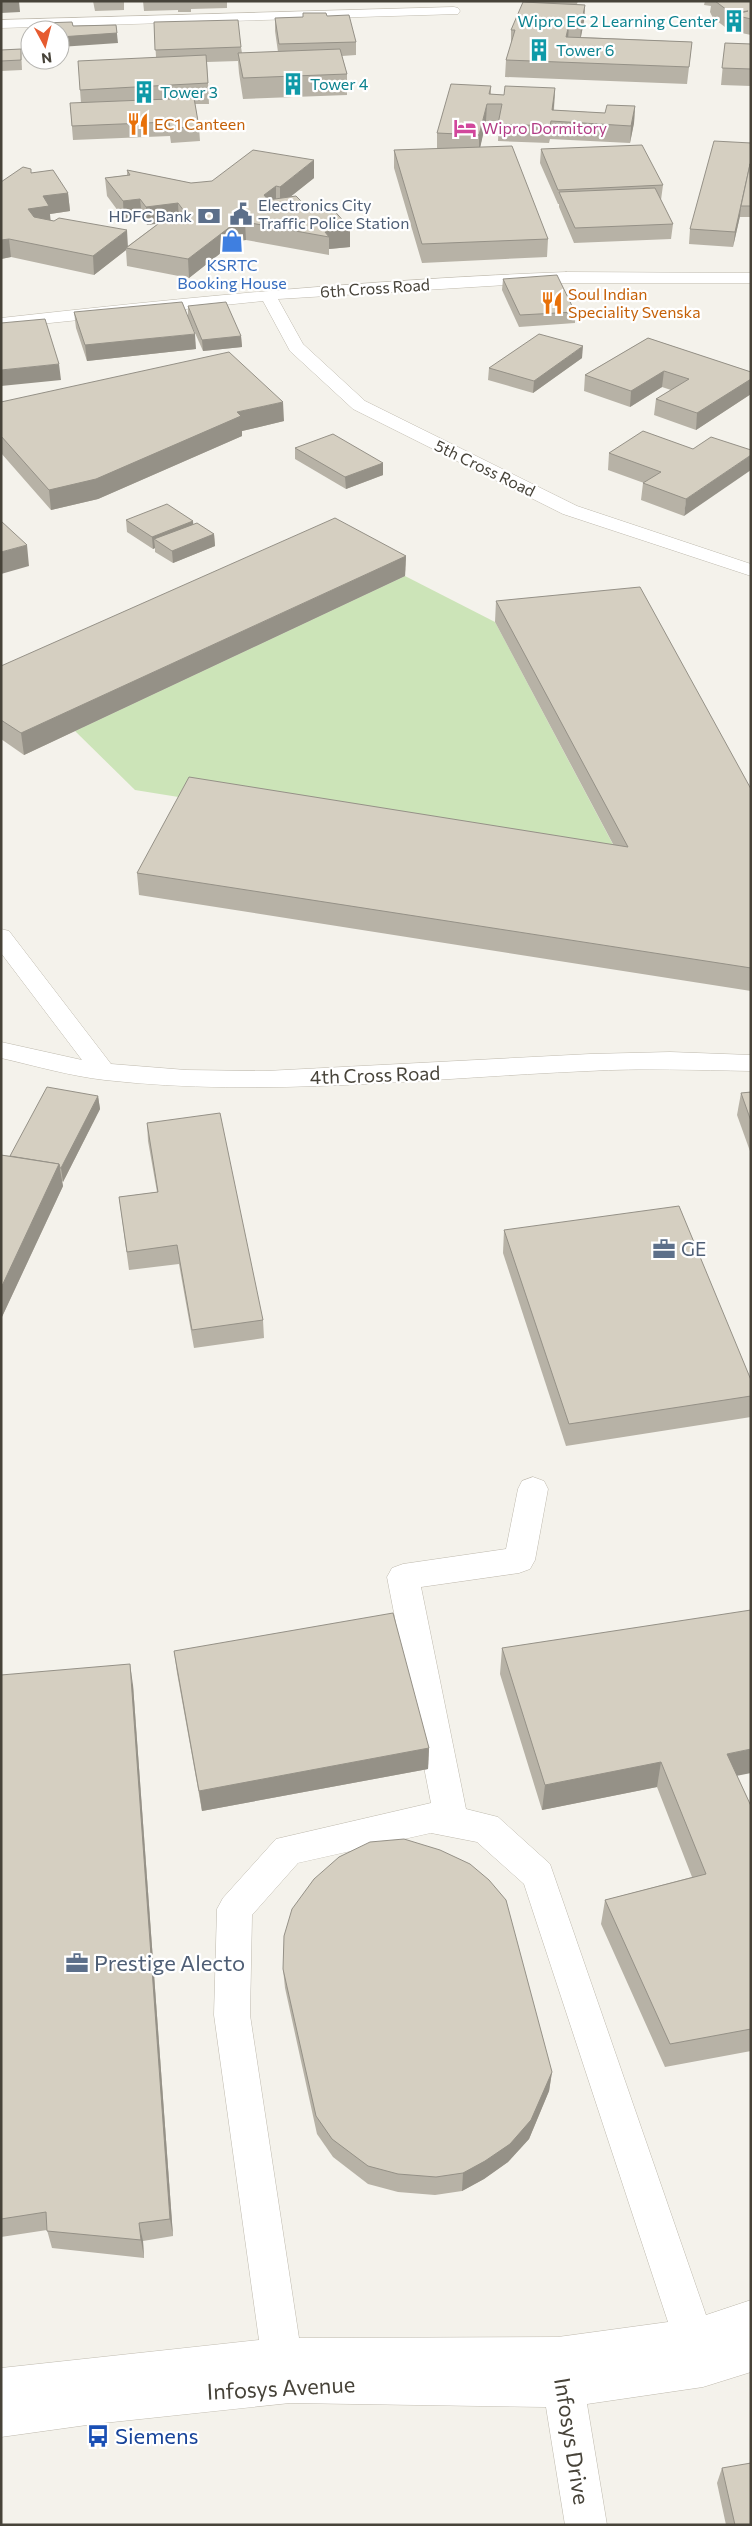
<svg xmlns="http://www.w3.org/2000/svg" width="752" height="2526" viewBox="0 0 752 2526" font-family="Commissioner,sans-serif">
<style>
.green{fill:#cce4b8}
.lines{fill:none;stroke-linecap:round;stroke-linejoin:round}
.minor-casing{stroke:#bfbaae;stroke-width:1}
.minor{fill:#fff;fill-rule:evenodd}
.wall{fill:#b7b2a6}
.shaded-wall{fill:#959187}
.building{fill:#d5cfc1;stroke:#959187}
.labels{text-anchor:middle;stroke-width:4.5;stroke-linejoin:round;paint-order:stroke}
.far-culture-label{font-size:16px;fill:#0d838f;stroke:#fff;text-anchor:start}
.far-food-label{font-size:16px;fill:#c56008;stroke:#fff;text-anchor:start}
.far-hotel-label{font-size:16px;fill:#b23c85;stroke:#fff;text-anchor:start}
.far-service-label{font-size:16px;fill:#4e5e75;stroke:#fff;text-anchor:start}
.far-shop-label{font-size:16px;fill:#366cbe;stroke:#fff}
.far-street-label{font-size:16px;fill:#474339;stroke:#fff}
.street-label{font-size:19px;fill:#474339;stroke:#fff}
.service-label{font-size:19px;fill:#4e5e75;stroke:#fff;text-anchor:start}
.near-service-label{font-size:22px;fill:#4e5e75;stroke:#fff;text-anchor:start}
.near-street-label{font-size:22px;fill:#474339;stroke:#fff}
.near-transit-label{font-size:22px;fill:#164399;stroke:#fff;text-anchor:start}
</style>
<rect width="100%" height="100%" fill="#f4f2eb"/>
<polygon class="green" points="405,576 495,622 626,869 135,790 75,731"/>
<g class="lines">
<defs>
<g id="minor">
<polygon points="454,7 458,8 460,11 458,14 1,28 1,20"/>
<path d="M566,272L751,273V283H539L278,299L303,344L365,401L577,506L751,564V576L563,514L353,409L290,351L263,301L1,328V318C189,297 377,279 566,272Z"/>
<path d="M1,929L9,931L111,1064L186,1070L266,1071L590,1054L670,1052L751,1055V1071C697,1070 642,1068 588,1071C427,1078 266,1098 105,1080C70,1076 36,1066 1,1058V1042L82,1060L1,953Z"/>
<path d="M533,1477L544,1481L548,1489L535,1560L530,1569L519,1573L421,1587L466,1809L498,1817L550,1864L706,2315L751,2300V2372L703,2387L587,2404L607,2525H565L546,2407L290,2403L94,2424L1,2437V2368L259,2340L214,2015L217,1909L223,1898L276,1839L431,1803L387,1577L392,1568L403,1564L506,1549L518,1489L522,1481ZM431,1833L477,1842L524,1884L668,2322L558,2337L299,2338L250,2015L252,1915L298,1863Z"/>
</g>
</defs>
<use href="#minor" class="minor-casing"/>
<use href="#minor" class="minor"/>
</g>
<g class="wall">
<polygon points="93,1 124,1 124,10 95,11"/>
<polygon points="143,1 227,1 227,8 191,9 191,12 178,12 178,10 144,11"/>
<polygon points="526,1 578,1 577,4 585,5 584,21 581,37 692,42 687,84 505,77 506,60 511,44 511,30"/>
<polygon points="705,1 751,1 751,35 732,31 732,29 729,30 713,18 710,12 711,6 704,5"/>
<polygon points="303,13 327,16 356,42 356,55 342,56 347,74 347,95 243,99 239,73 238,61 207,62 209,104 195,104 199,127 200,141 171,143 170,136 73,140 70,103 81,103 80,90 156,57 154,22 241,47 242,53 278,52 275,31 275,18 303,17"/>
<polygon points="725,43 751,44 751,86 721,85"/>
<polygon points="21,49 22,70 1,71 1,50"/>
<polygon points="491,86 491,94 504,95 555,88 554,110 605,113 635,106 634,123 630,143 550,139 549,143 498,141 499,121 486,121 480,147 548,239 547,257 422,263 394,168 394,150 437,149 437,133"/>
<polygon points="751,143 751,217 740,217 740,216 733,247 689,244 690,229"/>
<polygon points="541,149 663,185 661,200 673,224 671,239 574,243 559,207 559,204 558,204 540,163"/>
<polygon points="127,170 191,183 314,178 290,197 307,207 350,247 329,249 329,255 246,240 236,241 189,278 127,266 126,250 94,275 11,257 1,259 1,182 31,173 68,193 70,211 50,214 50,220 128,246 159,223 147,225 142,217 124,219 107,196 105,178 127,175"/>
<polygon points="503,279 575,312 575,323 519,327 502,290"/>
<polygon points="188,306 241,336 242,347 203,351 188,317"/>
<polygon points="74,312 196,349 87,361 76,328"/>
<polygon points="648,338 751,372 751,394 696,430 654,415 656,399 671,390 662,387 630,407 584,391 585,375"/>
<polygon points="582,358 533,393 488,380 489,368"/>
<polygon points="1,402 284,421 242,431 242,436 98,499 51,510 1,453"/>
<polygon points="295,448 383,463 383,475 346,489 295,459"/>
<polygon points="693,449 684,516 641,500 643,483 644,483 608,470 609,453"/>
<polygon points="126,520 193,521 193,524 214,534 215,546 173,563 155,552 155,548 153,549 127,532"/>
<polygon points="406,556 405,576 24,755 1,739 1,666"/>
<polygon points="496,601 751,789 751,991 139,895 137,873 613,844 495,622"/>
<polygon points="751,1092 751,1154 737,1115 741,1093"/>
<polygon points="98,1096 100,1109 63,1182 62,1181 63,1186 1,1319 1,1155 10,1156"/>
<polygon points="147,1123 263,1320 264,1338 194,1348 179,1264 129,1270 119,1197 157,1192 148,1141"/>
<polygon points="504,1230 751,1380 751,1417 566,1446 503,1253"/>
<polygon points="502,1648 737,1776 751,1806 751,2051 665,2067 601,1924 605,1900 692,1877 657,1787 542,1810 500,1674"/>
<polygon points="174,1651 429,1748 428,1769 202,1811 177,1673"/>
<polygon points="1,1675 133,1685 173,2236 143,2241 144,2258 52,2248 47,2230 1,2237"/>
<polygon points="283,1969 552,2072 549,2091 529,2139 508,2162 484,2179 462,2191 435,2195 398,2192 368,2184 333,2157 317,2134 285,1988"/>
<polygon points="722,2468 751,2525 726,2525 717,2483"/>
</g>
<g class="shaded-wall">
<polygon points="1,1 19,1 20,12 1,13"/>
<polygon points="585,5 584,21 580,41 581,25"/>
<polygon points="748,11 734,15 732,29 729,30 731,13"/>
<polygon points="569,24 568,40 566,37"/>
<polygon points="116,25 118,43 60,47 60,37"/>
<polygon points="555,88 554,105 552,121 552,110"/>
<polygon points="487,104 486,121 479,153 479,135"/>
<polygon points="635,106 634,123 630,143 631,126"/>
<polygon points="314,160 314,178 280,205 280,187"/>
<polygon points="751,160 751,167 741,206 740,216 733,247 735,232"/>
<polygon points="276,186 276,204 264,213 264,195"/>
<polygon points="68,193 70,211 50,214 51,224 30,227 28,209 43,196"/>
<polygon points="140,199 142,217 124,219 123,201"/>
<polygon points="178,203 179,221 147,225 146,207"/>
<polygon points="245,222 246,240 236,241 189,278 188,259 235,223"/>
<polygon points="350,228 350,247 329,249 329,237 325,232"/>
<polygon points="127,230 128,248 126,248 126,250 94,275 93,256"/>
<polygon points="9,239 11,257 1,259 1,240"/>
<polygon points="195,334 196,349 87,361 85,345"/>
<polygon points="241,336 242,347 203,351 202,340"/>
<polygon points="583,346 582,358 533,393 534,381"/>
<polygon points="59,364 61,380 1,386 1,370"/>
<polygon points="664,371 662,387 630,407 631,391"/>
<polygon points="751,379 751,394 696,430 697,413"/>
<polygon points="283,402 284,421 242,431 242,436 98,499 51,510 49,490 237,412"/>
<polygon points="751,455 751,470 684,516 686,499"/>
<polygon points="383,463 383,475 346,489 345,477"/>
<polygon points="193,521 194,533 154,539 155,548 153,549 152,537"/>
<polygon points="214,534 215,546 173,563 172,551"/>
<polygon points="27,545 29,566 1,574 1,552"/>
<polygon points="406,556 405,576 24,755 21,733"/>
<polygon points="98,1096 100,1109 63,1182 61,1168"/>
<polygon points="59,1164 63,1186 1,1319 1,1288"/>
<polygon points="130,1664 133,1685 173,2236 170,2219"/>
<polygon points="429,1748 428,1769 202,1811 199,1791"/>
<polygon points="751,1749 751,1773 721,1779 727,1754"/>
<polygon points="661,1762 657,1787 542,1810 545,1785"/>
<polygon points="552,2072 549,2091 529,2139 508,2162 484,2179 462,2191 463,2173"/>
<polygon points="139,2223 143,2241 144,2258 141,2240"/>
</g>
<g class="building">
<polygon points="715,1 751,1 751,19 734,15 748,11 731,13"/>
<polygon points="523,2 585,5 581,25 569,24 566,37 692,42 689,67 506,60 515,30 511,30"/>
<polygon points="303,13 326,13 327,16 349,15 356,42 279,44 275,18 303,17"/>
<polygon points="238,20 241,47 155,50 154,22"/>
<polygon points="72,22 73,26 116,25 117,33 60,37 60,30 42,30 42,23"/>
<polygon points="725,43 751,44 751,69 722,68"/>
<polygon points="21,49 21,60 1,61 1,50"/>
<polygon points="340,49 347,74 243,78 238,53"/>
<polygon points="206,55 208,83 80,90 78,61"/>
<polygon points="451,84 491,86 489,94 504,95 505,86 555,88 552,110 605,113 607,105 635,106 631,126 551,121 550,126 498,124 502,104 487,104 479,135 437,133"/>
<polygon points="194,98 199,127 170,128 169,122 72,126 70,103"/>
<polygon points="714,141 751,143 751,160 735,232 690,229"/>
<polygon points="642,145 663,185 558,190 541,149"/>
<polygon points="512,146 548,239 422,244 394,150"/>
<polygon points="253,150 314,160 280,187 276,186 264,195 268,200 296,196 307,207 327,203 350,228 325,232 329,237 245,222 235,223 188,259 126,248 166,218 173,219 184,211 178,203 146,207 140,199 123,201 105,178 130,175 127,170 191,183 212,181"/>
<polygon points="750,164 751,206 741,206"/>
<polygon points="23,167 31,169 31,173 53,170 68,193 43,196 49,206 28,209 34,217 54,221 59,218 127,230 93,256 9,239 1,240 1,182"/>
<polygon points="655,188 673,224 575,228 559,192"/>
<polygon points="557,275 575,312 520,315 503,279"/>
<polygon points="182,302 195,334 85,345 74,312"/>
<polygon points="226,302 241,336 202,340 188,306"/>
<polygon points="45,319 59,364 1,370 1,323"/>
<polygon points="539,334 583,346 534,381 489,368"/>
<polygon points="648,338 751,372 751,379 697,413 656,399 689,379 664,371 631,391 585,375"/>
<polygon points="229,352 283,402 237,412 241,416 96,479 49,490 1,436 1,402"/>
<polygon points="643,431 693,449 711,437 751,450 751,455 686,499 643,483 661,472 609,453"/>
<polygon points="333,434 383,463 345,477 295,448"/>
<polygon points="167,504 193,521 152,537 126,520"/>
<polygon points="335,518 406,556 21,733 1,720 1,666"/>
<polygon points="1,521 27,545 1,552"/>
<polygon points="197,523 214,534 172,551 154,539"/>
<polygon points="640,587 751,789 751,968 137,873 189,777 628,847 496,601"/>
<polygon points="47,1087 98,1096 61,1168 60,1168 59,1164 10,1156"/>
<polygon points="751,1092 751,1121 741,1093"/>
<polygon points="220,1113 263,1320 192,1330 177,1245 127,1252 119,1197 158,1192 147,1123"/>
<polygon points="1,1155 59,1164 1,1288"/>
<polygon points="679,1206 751,1380 751,1396 569,1424 504,1230"/>
<polygon points="751,1610 751,1749 727,1754 751,1806 751,2029 670,2044 605,1900 706,1874 661,1762 545,1785 502,1648"/>
<polygon points="393,1613 429,1748 199,1791 174,1651"/>
<polygon points="130,1664 170,2219 139,2223 141,2240 47,2231 46,2212 1,2219 1,1675"/>
<polygon points="404,1839 440,1850 470,1864 489,1880 506,1900 552,2072 531,2120 510,2144 485,2161 463,2173 436,2177 398,2174 368,2166 332,2139 316,2116 283,1969 284,1936 292,1909 314,1879 339,1857 370,1842"/>
<polygon points="751,2463 751,2525 735,2525 722,2468"/>
</g>
<defs>
<symbol id="building-bare" viewBox="-9 -9 18 18"><path d="M-4-6H4V6H1V3H-1V6H-4ZM-2.5-4.3h1.7v1.8h-1.7ZM.8-4.3h1.7v1.8H.8ZM-2.5-1h1.7V.8h-1.7ZM.8-1h1.7V.8H.8Z" fill="#0f9aa8" stroke="#fff" stroke-width="2.5" paint-order="stroke"/></symbol>
<symbol id="restaurant-bare" viewBox="-9 -9 18 18"><path d="M-5-6h1v4h1v-4h1v4h1v-4h1v5L-1.5 .5V6h-2V.5L-5-1ZM5-6V6H3V1.5H1.5Q1.5-4 5-6Z" fill="#e8710a" stroke="#fff" stroke-width="2.5" paint-order="stroke"/></symbol>
<symbol id="hotel-bare" viewBox="-9 -9 18 18"><path d="M-6-4.5h1.5V1H6V5H4.5V3h-9V5H-6ZM-4 0a1.8 1.8 0 1 1 3.6 0ZM.5 0V-2.5h3Q6-2.5 6 0Z" fill="#d1479c" stroke="#fff" stroke-width="2.5" paint-order="stroke"/></symbol>
<symbol id="civic-bare" viewBox="-9 -9 18 18"><path d="M-.6-6.5H3V-4.5H.6V-3L4-1V1h2V6H-6V1h2V-1L-.6-3ZM-1.2 2.5V6h2.4V2.5Z" fill="#5c6f8a" stroke="#fff" stroke-width="2.5" paint-order="stroke"/></symbol>
<symbol id="bank-bare" viewBox="-9 -9 18 18"><path d="M-6-4H6V4H-6ZM0-2.3a2.3 2.3 0 1 0 0 4.6a2.3 2.3 0 1 0 0-4.6Z" fill="#5c6f8a" stroke="#fff" stroke-width="2.5" paint-order="stroke"/></symbol>
<symbol id="shop-bare" viewBox="-9 -9 18 18"><path d="M-5-2.5h2.3a2.7 3.5 0 0 1 5.4 0H5L5.5 6h-11ZM-1.5-2.5h3a1.5 2.3 0 0 0-3 0Z" fill="#3f7fe0" stroke="#fff" stroke-width="2.5" paint-order="stroke"/></symbol>
<symbol id="office-bare" viewBox="-9 -9 18 18"><path d="M-6-3h4V-5.5h4V-3h4V5H-6ZM-1-4.5V-3h2v-1.5ZM-6 0V1H6V0Z" fill="#5c6f8a" stroke="#fff" stroke-width="2.5" paint-order="stroke"/></symbol>
<symbol id="bus-bare" viewBox="-9 -9 18 18"><path d="M-5-6H5V4H4V6H2V4H-2V6H-4V4H-5ZM-3.5-4V0h7V-4ZM-3.5 1.2v1.5H-2V1.2ZM2 1.2v1.5H3.5V1.2Z" fill="#1a4fb4" stroke="#fff" stroke-width="2.5" paint-order="stroke"/></symbol>
</defs>
<g fill-rule="evenodd">
<use href="#building-bare" x="718" y="5" width="32" height="32"/>
<use href="#building-bare" x="523" y="34" width="32" height="32"/>
<use href="#building-bare" x="277" y="68" width="32" height="32"/>
<use href="#building-bare" x="128" y="76" width="32" height="32"/>
<use href="#restaurant-bare" x="122" y="108" width="32" height="32"/>
<use href="#hotel-bare" x="449" y="112" width="32" height="32"/>
<use href="#civic-bare" x="225" y="198" width="32" height="32"/>
<use href="#bank-bare" x="193" y="200" width="32" height="32"/>
<use href="#shop-bare" x="216" y="225" width="32" height="32"/>
<use href="#restaurant-bare" x="536" y="287" width="32" height="32"/>
<use href="#office-bare" x="648" y="1233" width="32" height="32"/>
<use href="#office-bare" x="61" y="1947" width="32" height="32"/>
<use href="#bus-bare" x="82" y="2420" width="32" height="32"/>
</g>
<g class="labels">
<g class="far-culture-label">
<text x="718" y="27" text-anchor="end">Wipro EC 2 Learning Center</text>
<text x="556" y="56">Tower 6</text>
<text x="310" y="90">Tower 4</text>
<text x="160" y="98">Tower 3</text>
</g>
<g class="far-food-label">
<text x="154" y="130">EC1 Canteen</text>
<text x="568" y="300">Soul Indian<tspan x="568" dy="18">Speciality Svenska</tspan></text>
</g>
<g class="far-hotel-label">
<text x="482" y="134">Wipro Dormitory</text>
</g>
<g class="far-service-label">
<text x="258" y="211">Electronics City<tspan x="258" dy="18">Traffic Police Station</tspan></text>
<text x="192" y="222" text-anchor="end">HDFC Bank</text>
</g>
<g class="far-shop-label">
<text x="232" y="271">KSRTC<tspan x="232" dy="18">Booking House</tspan></text>
</g>
<g class="far-street-label">
<text transform="translate(375 288) rotate(-4)" y="6">6th Cross Road</text>
<text transform="translate(485 468) rotate(26)" y="6">5th Cross Road</text>
</g>
<g class="street-label">
<text transform="translate(375 1075) rotate(-2)" y="7">4th Cross Road</text>
</g>
<g class="service-label">
<text x="681" y="1256">GE</text>
</g>
<g class="near-service-label">
<text x="94" y="1971">Prestige Alecto</text>
</g>
<g class="near-street-label">
<text transform="translate(281 2388) rotate(-3)" y="8">Infosys Avenue</text>
<text transform="translate(572 2441) rotate(81)" y="8">Infosys Drive</text>
</g>
<g class="near-transit-label">
<text x="115" y="2444">Siemens</text>
</g>
</g>
<rect width="752" height="2526" fill="none" stroke="#474339" stroke-width="5"/>
<g transform="translate(45 45) rotate(173)"><circle r="24" fill="#ffffff" stroke="#b5b4b0"/>
<path d="M0-4L9 19L0 12L-9 19Z" fill="#e65b30"/>
<text y="-8" font-size="14" font-weight="bold" text-anchor="middle" fill="#474339">N</text>
</g>
</svg>
